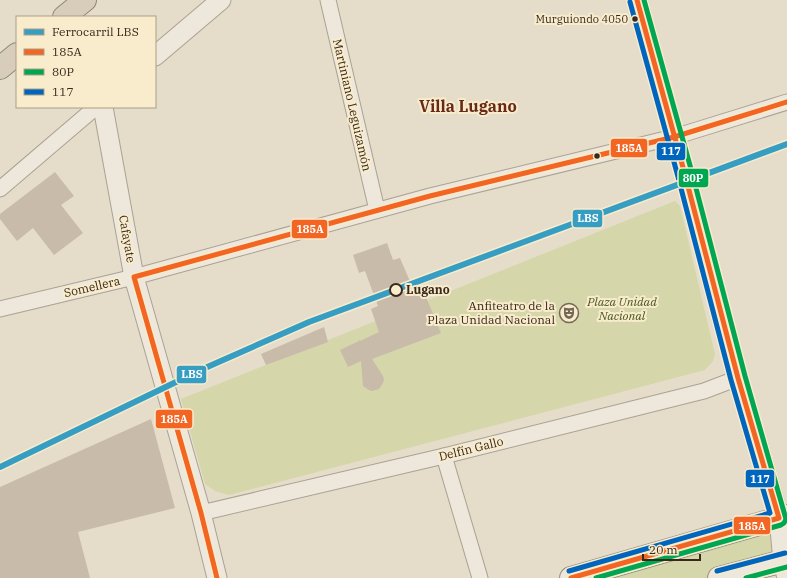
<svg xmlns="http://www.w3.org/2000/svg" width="787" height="578" viewBox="0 0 787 578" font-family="'IBM Plex Serif',serif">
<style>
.green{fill:#d5d6aa}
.building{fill:#c9bbaa}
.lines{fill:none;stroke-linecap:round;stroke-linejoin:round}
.minor-casing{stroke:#aaa293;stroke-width:17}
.tertiary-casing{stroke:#aaa293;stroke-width:21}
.secondary-casing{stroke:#999183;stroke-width:24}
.motorway-casing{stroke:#8f877a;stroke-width:24}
.minor{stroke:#ede7dc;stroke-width:15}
.tertiary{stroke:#ede7dc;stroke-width:19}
.secondary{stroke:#ede7dc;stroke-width:22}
.motorway{stroke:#d8cdba;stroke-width:22}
.bus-1-casing{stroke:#f8eccd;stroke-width:8}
.bus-2-casing{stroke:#f8eccd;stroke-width:8}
.bus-3-casing{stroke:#f8eccd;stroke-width:8}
.bus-1{stroke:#f26522;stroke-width:5}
.bus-2{stroke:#00a651;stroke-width:5}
.bus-3{stroke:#0065bd;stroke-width:5}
.rail-1-casing{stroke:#f8eccd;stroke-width:9}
.rail-1{stroke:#379ec3;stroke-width:6}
.bus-dot{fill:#38291b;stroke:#f8eccd;stroke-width:1.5}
.stop-dot{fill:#f8eccd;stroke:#38291b;stroke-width:2}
.labels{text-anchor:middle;stroke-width:4;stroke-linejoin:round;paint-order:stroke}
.bus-label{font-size:11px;fill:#38291b;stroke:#f8eccd;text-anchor:end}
.street-label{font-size:12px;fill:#38291b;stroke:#f8eccd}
.stop-label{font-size:12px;font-weight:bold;fill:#38291b;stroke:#f8eccd;text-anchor:start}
.park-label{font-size:12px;font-style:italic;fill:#48571f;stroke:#f8eccd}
.poi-label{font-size:12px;fill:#38291b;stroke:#f8eccd;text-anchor:end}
.district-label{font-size:16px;font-weight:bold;fill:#692917;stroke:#f8eccd}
.line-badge{stroke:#f8eccd;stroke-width:1.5}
.badge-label{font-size:11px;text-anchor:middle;font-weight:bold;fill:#fff}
</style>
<rect width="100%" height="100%" fill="#e5ddc9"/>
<g class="green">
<polygon points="675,201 680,206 715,354 713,361 705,370 229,495 215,491 205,484 181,399"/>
<polygon points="787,516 787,560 719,578 571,578"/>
</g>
<g class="building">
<polygon points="55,172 74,196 61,205 83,233 54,255 33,228 17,241 0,219 0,214"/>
<polygon points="387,243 393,260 400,258 415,293 423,290 441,333 372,359 383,376 384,380 383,383 379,389 372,391 369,390 363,386 361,361 348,367 340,350 359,341 359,339 360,341 379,332 371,309 378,306 365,271 359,273 353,255"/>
<polygon points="324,327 328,342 266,365 261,354"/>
<polygon points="151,419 175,508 78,532 90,578 0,578 0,487"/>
</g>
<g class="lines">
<defs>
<g id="minor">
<polyline points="328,0 377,210"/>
<polyline points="0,189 96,107"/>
<polyline points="0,309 134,277 430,196 674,137 787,102"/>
<polyline points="444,456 480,578"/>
<polyline points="201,513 444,456 704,391 738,378"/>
</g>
<g id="tertiary">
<polyline points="637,0 684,171 738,378 779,518 783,562 787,578"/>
<polyline points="155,56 221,0"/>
<polyline points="103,107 134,277 201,513 217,578"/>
</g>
<g id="secondary">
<polyline points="571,578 787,516"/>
<polyline points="719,578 787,560"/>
</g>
<g id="motorway">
<polyline points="64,17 85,0"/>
<polyline points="0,68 17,54"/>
</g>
</defs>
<use href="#minor" class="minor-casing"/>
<use href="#tertiary" class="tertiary-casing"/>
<use href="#secondary" class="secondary-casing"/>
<use href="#motorway" class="motorway-casing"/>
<use href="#minor" class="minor"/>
<use href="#tertiary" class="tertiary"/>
<use href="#secondary" class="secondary"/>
<use href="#motorway" class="motorway"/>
<defs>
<g id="bus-1">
<polyline points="217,578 201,513 134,277 430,196 674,137 787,102"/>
<polyline points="571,578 779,518 738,378 684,171 637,0"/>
</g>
<g id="bus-2">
<polyline points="596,578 781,525 784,523 786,519 745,376 691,169 644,0"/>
<polyline points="746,578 787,567"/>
</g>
<g id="bus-3">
<polyline points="569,571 770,513 731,380 677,173 630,2"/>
<polyline points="717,571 785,553"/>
</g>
</defs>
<use href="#bus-1" class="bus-1-casing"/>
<use href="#bus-2" class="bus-2-casing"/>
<use href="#bus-3" class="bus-3-casing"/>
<use href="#bus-1" class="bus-1"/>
<use href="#bus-2" class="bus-2"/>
<use href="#bus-3" class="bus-3"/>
<defs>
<polyline id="rail-1" points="0,467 205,368 309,322 787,144"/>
</defs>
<use href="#rail-1" class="rail-1-casing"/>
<use href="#rail-1" class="rail-1"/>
</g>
<defs>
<symbol id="theatre-ring" viewBox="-11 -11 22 22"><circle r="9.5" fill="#f8eccd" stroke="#756858" stroke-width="1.5"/><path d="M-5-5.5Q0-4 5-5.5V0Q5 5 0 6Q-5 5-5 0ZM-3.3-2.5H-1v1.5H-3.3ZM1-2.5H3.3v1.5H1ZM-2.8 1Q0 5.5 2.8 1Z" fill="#756858"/></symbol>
</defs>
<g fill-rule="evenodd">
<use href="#theatre-ring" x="558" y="302" width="22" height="22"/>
</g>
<g class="bus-dot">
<circle cx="635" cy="19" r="3.5"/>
<circle cx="597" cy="156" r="3.5"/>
</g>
<circle class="stop-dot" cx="396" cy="290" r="6"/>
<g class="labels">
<g class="bus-label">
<text x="628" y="23">Murguiondo 4050</text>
</g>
<g class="street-label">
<text transform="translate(352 105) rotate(77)" y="4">Martiniano Leguizamón</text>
<text transform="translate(127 239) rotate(80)" y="4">Cafayate</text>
<text transform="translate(92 287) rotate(-13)" y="4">Somellera</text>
<text transform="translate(471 449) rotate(-14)" y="4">Delfín Gallo</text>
</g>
<g class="stop-label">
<text x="406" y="294">Lugano</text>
</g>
<g class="park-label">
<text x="622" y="306">Plaza Unidad<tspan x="622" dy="14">Nacional</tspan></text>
</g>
<g class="poi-label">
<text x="555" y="310">Anfiteatro de la<tspan x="555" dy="14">Plaza Unidad Nacional</tspan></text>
</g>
<g class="district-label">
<text x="468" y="112">Villa Lugano</text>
</g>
</g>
<g class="line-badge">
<rect x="610" y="138" width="38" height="20" rx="4" fill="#f26522"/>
<rect x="656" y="142" width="30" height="19" rx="4" fill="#0065bd"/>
<rect x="678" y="168" width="31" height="20" rx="4" fill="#00a651"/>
<rect x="572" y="209" width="31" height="19" rx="4" fill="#379ec3"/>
<rect x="291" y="219" width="37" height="20" rx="4" fill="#f26522"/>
<rect x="176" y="365" width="31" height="19" rx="4" fill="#379ec3"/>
<rect x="155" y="409" width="38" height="20" rx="4" fill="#f26522"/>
<rect x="745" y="469" width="30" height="19" rx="4" fill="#0065bd"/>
<rect x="733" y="516" width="38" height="19" rx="4" fill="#f26522"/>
</g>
<g class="badge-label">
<text x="629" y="152">185A</text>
<text x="671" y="155">117</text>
<text x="693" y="182">80P</text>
<text x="588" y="222">LBS</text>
<text x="310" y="233">185A</text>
<text x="192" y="378">LBS</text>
<text x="174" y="423">185A</text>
<text x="760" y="483">117</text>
<text x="752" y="530">185A</text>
</g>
<rect x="16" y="16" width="140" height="92" fill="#f8eccd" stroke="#ab9e86"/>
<rect x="24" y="29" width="20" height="6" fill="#379ec3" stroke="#ab9e86"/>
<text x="52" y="36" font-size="12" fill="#38291b">Ferrocarril LBS</text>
<rect x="24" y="49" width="20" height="6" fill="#f26522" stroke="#ab9e86"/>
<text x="52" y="56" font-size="12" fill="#38291b">185A</text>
<rect x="24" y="69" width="20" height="6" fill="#00a651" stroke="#ab9e86"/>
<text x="52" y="76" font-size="12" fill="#38291b">80P</text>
<rect x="24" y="89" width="20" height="6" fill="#0065bd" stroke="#ab9e86"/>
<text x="52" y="96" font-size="12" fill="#38291b">117</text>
<path d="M643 554v6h57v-6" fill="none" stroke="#38291b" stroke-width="2"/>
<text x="649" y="554" font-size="12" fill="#38291b" stroke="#f8eccd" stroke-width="3" paint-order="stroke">20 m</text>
</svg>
